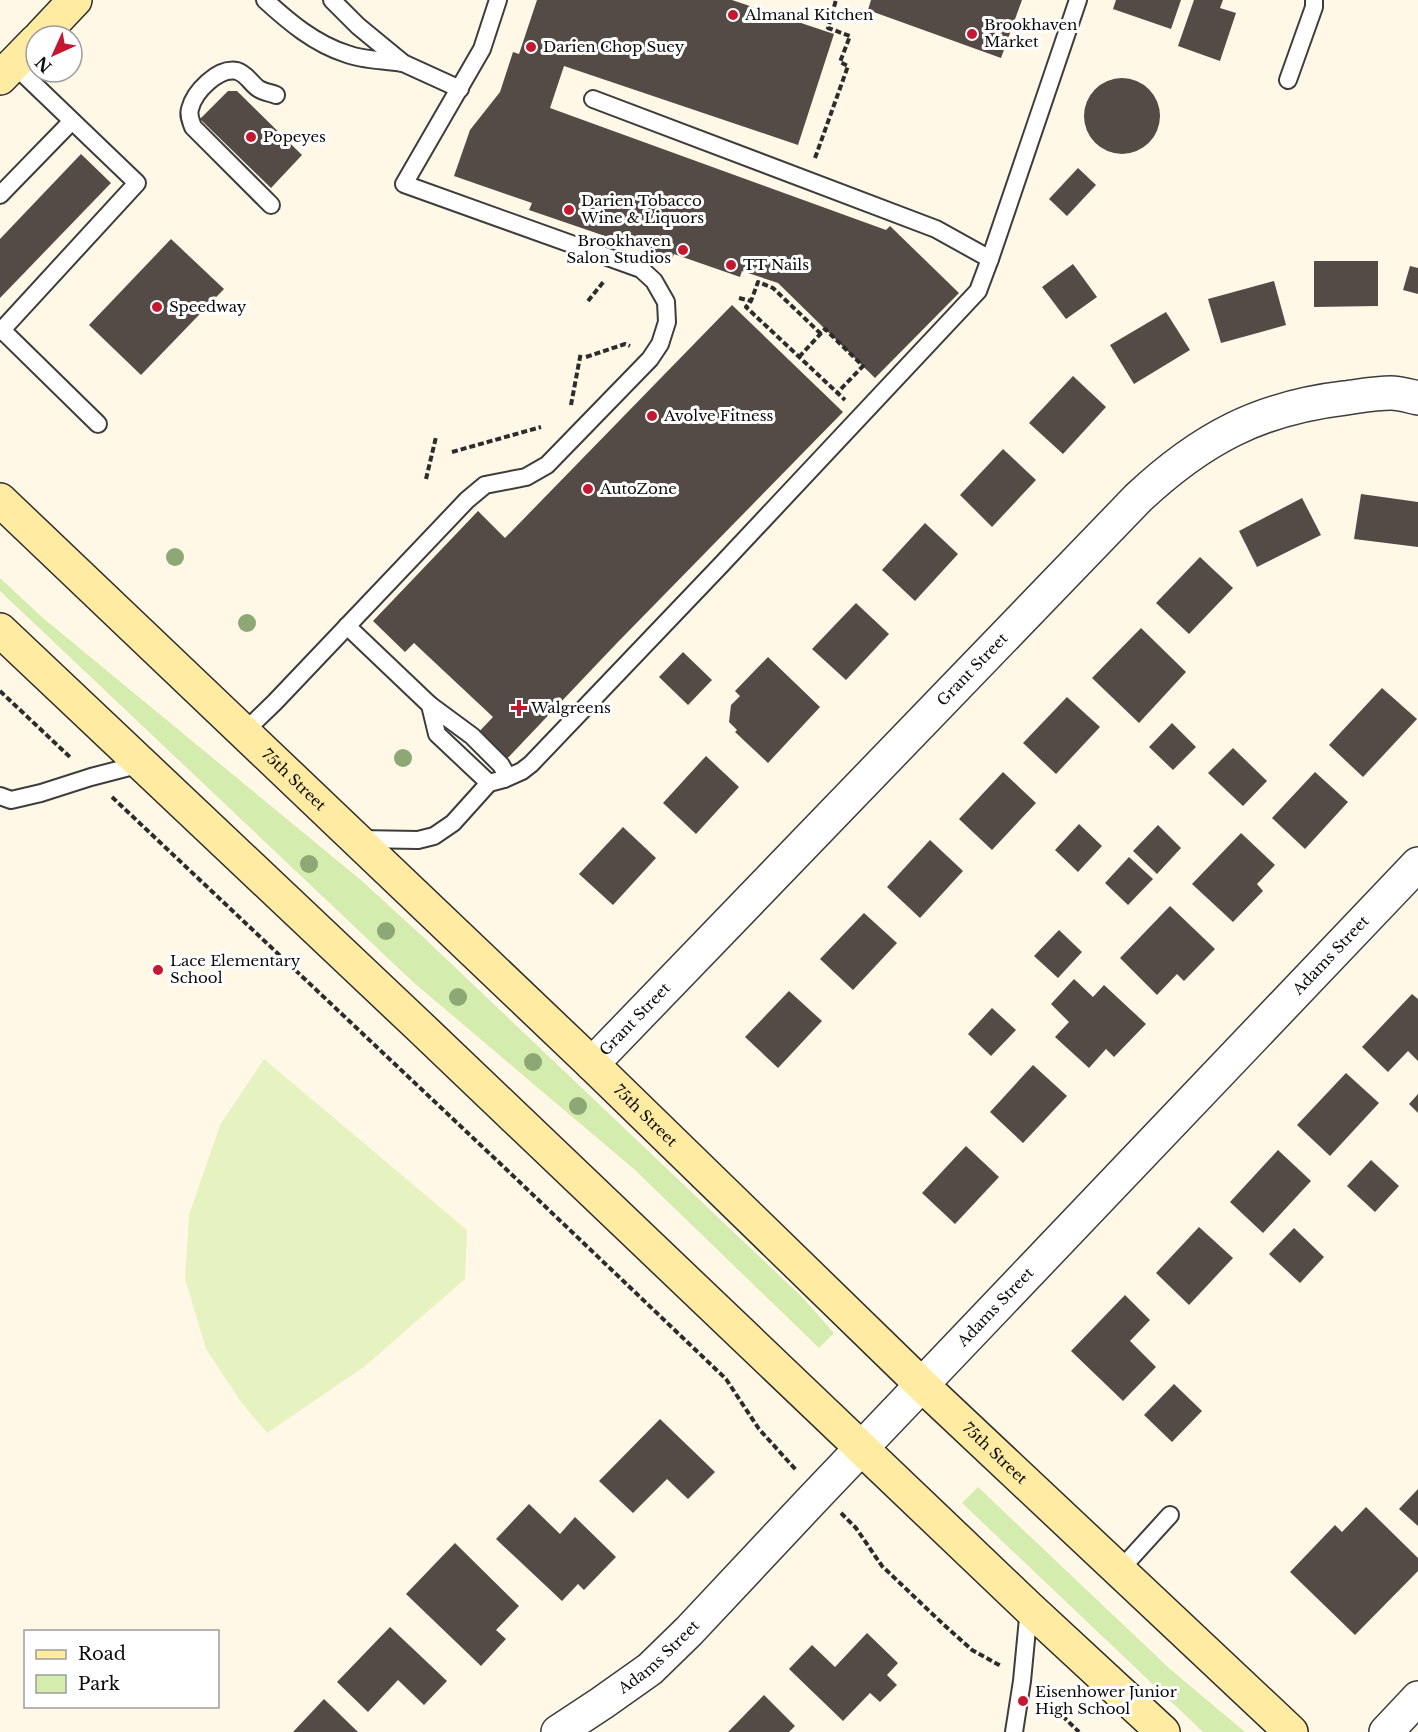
<svg xmlns="http://www.w3.org/2000/svg" width="1418" height="1732" viewBox="0 0 1418 1732" font-family="'Libre Baskerville',serif">
<style>
.green{fill:#d4ecae}
.pitch{fill:#e6f3c1}
.building{fill:#544a46}
.lines{fill:none;stroke-linecap:round;stroke-linejoin:round}
.service-casing{stroke:#3d3d3d;stroke-width:20}
.minor-casing{stroke:#3d3d3d;stroke-width:36}
.secondary-casing{stroke:#2c2c2c;stroke-width:36}
.path{stroke:#2c2c2c;stroke-width:4;stroke-dasharray:6 3;stroke-linecap:butt}
.service{stroke:#fff;stroke-width:16}
.minor{stroke:#fff;stroke-width:33}
.secondary{stroke:#ffeca2;stroke-width:33}
.tree{fill:#8da874}
.poi-dot{fill:#c41831;stroke:#fff;stroke-width:2}
.labels{text-anchor:middle;stroke-width:6;stroke-linejoin:round;paint-order:stroke}
.poi-label{font-size:15px;fill:#0a0a0a;stroke:#fff;text-anchor:start}
.street-label{font-size:15px;fill:#0a0a0a;stroke:#fff}
</style>
<rect width="100%" height="100%" fill="#fff8e7"/>
<g class="green">
<polygon points="0,578 43,618 362,881 421,935 802,1297 834,1333 819,1348 635,1170 413,982 0,591"/>
<polygon points="978,1487 1170,1669 1245,1732 1203,1732 962,1503"/>
</g>
<polygon class="pitch" points="264,1059 467,1230 465,1279 364,1367 267,1433 241,1402 206,1349 185,1279 189,1215 220,1125"/>
<g class="building">
<polygon points="537,0 732,0 834,34 798,145 564,66 550,108 886,230 890,226 959,293 875,378 778,283 742,271 740,277 674,254 672,259 529,210 532,203 454,176 470,130 500,92 513,52 519,54"/>
<polygon points="871,0 1022,0 1001,58 868,10"/>
<polygon points="1116,0 1181,0 1171,29 1113,9"/>
<polygon points="1194,0 1223,0 1220,8 1236,13 1220,61 1178,46"/>
<circle cx="1122" cy="116" r="38"/>
<polygon points="228,91 237,91 302,155 271,188 200,119"/>
<polygon points="81,154 111,183 0,298 0,239"/>
<polygon points="1078,168 1096,185 1067,216 1049,199"/>
<polygon points="171,239 224,289 141,375 89,325"/>
<polygon points="1314,261 1378,261 1378,306 1314,307"/>
<polygon points="1073,264 1097,297 1066,319 1042,287"/>
<polygon points="1410,266 1418,268 1418,294 1403,290"/>
<polygon points="1274,281 1286,325 1221,343 1208,299"/>
<polygon points="732,305 843,412 616,644 502,764 474,737 493,717 414,643 405,652 373,621 478,511 505,538"/>
<polygon points="1166,312 1190,350 1134,384 1110,345"/>
<polygon points="1073,376 1106,407 1063,454 1029,423"/>
<polygon points="1003,449 1036,480 992,527 960,495"/>
<polygon points="1361,494 1418,502 1418,547 1354,539"/>
<polygon points="1302,498 1321,535 1257,567 1239,531"/>
<polygon points="925,523 958,554 915,601 882,570"/>
<polygon points="1200,557 1233,588 1189,634 1156,603"/>
<polygon points="856,603 889,634 846,680 812,649"/>
<polygon points="1141,628 1186,672 1139,723 1092,678"/>
<polygon points="683,652 712,680 688,705 659,677"/>
<polygon points="768,657 820,707 768,763 735,732 737,730 729,722 731,705 740,696 735,691"/>
<polygon points="1382,688 1417,719 1363,777 1329,745"/>
<polygon points="1067,697 1100,727 1056,774 1023,743"/>
<polygon points="1172,723 1196,747 1173,770 1149,747"/>
<polygon points="1233,748 1267,781 1243,806 1208,773"/>
<polygon points="706,756 739,787 696,834 663,803"/>
<polygon points="1003,772 1036,803 992,850 959,819"/>
<polygon points="1315,772 1348,802 1305,849 1272,818"/>
<polygon points="1079,824 1102,846 1078,872 1055,850"/>
<polygon points="1158,825 1181,848 1157,874 1133,851"/>
<polygon points="623,827 656,858 613,905 579,874"/>
<polygon points="1241,833 1275,865 1257,884 1263,891 1233,922 1192,884"/>
<polygon points="930,840 963,871 920,918 887,887"/>
<polygon points="1129,857 1153,879 1128,905 1105,883"/>
<polygon points="1170,906 1215,949 1184,981 1177,974 1157,995 1120,958"/>
<polygon points="864,913 897,943 853,990 820,959"/>
<polygon points="1059,930 1082,952 1058,978 1034,956"/>
<polygon points="1074,979 1093,997 1104,985 1146,1024 1114,1057 1106,1049 1089,1068 1055,1037 1069,1022 1051,1004"/>
<polygon points="789,991 822,1021 778,1068 745,1037"/>
<polygon points="1412,994 1418,999 1418,1061 1408,1051 1388,1072 1362,1047"/>
<polygon points="992,1008 1016,1030 991,1056 968,1034"/>
<polygon points="1033,1065 1067,1096 1023,1143 990,1112"/>
<polygon points="1346,1073 1379,1103 1330,1156 1297,1125"/>
<polygon points="1418,1094 1418,1113 1409,1104"/>
<polygon points="966,1146 999,1177 955,1224 922,1193"/>
<polygon points="1278,1150 1311,1181 1263,1233 1230,1202"/>
<polygon points="1371,1160 1399,1186 1375,1212 1347,1186"/>
<polygon points="1199,1227 1233,1258 1189,1305 1156,1273"/>
<polygon points="1294,1228 1324,1257 1300,1283 1269,1254"/>
<polygon points="1125,1295 1150,1320 1130,1341 1156,1367 1123,1401 1071,1351"/>
<polygon points="1174,1384 1202,1411 1172,1442 1144,1415"/>
<polygon points="660,1419 715,1472 688,1499 667,1479 633,1513 599,1481"/>
<polygon points="1418,1489 1418,1526 1399,1509"/>
<polygon points="529,1504 560,1534 575,1517 616,1557 584,1590 578,1584 562,1601 496,1539"/>
<polygon points="1366,1507 1418,1558 1418,1571 1355,1635 1290,1572 1335,1525 1342,1532"/>
<polygon points="455,1543 519,1606 496,1630 506,1639 481,1666 406,1594"/>
<polygon points="390,1627 447,1681 424,1705 398,1680 368,1712 337,1682"/>
<polygon points="867,1633 898,1663 887,1675 897,1685 880,1702 870,1693 843,1721 789,1669 812,1645 835,1667"/>
<polygon points="764,1695 795,1726 789,1732 728,1732"/>
<polygon points="324,1699 358,1732 293,1732"/>
</g>
<g class="lines">
<defs>
<g id="service">
<path d="M265,0C289,22 315,44 347,54C362,60 385,60 402,63"/>
<polyline points="332,0 358,26 403,63 460,89"/>
<polyline points="1288,80 1314,7 1314,0"/>
<polyline points="593,99 936,229 990,259"/>
<polyline points="0,195 72,121"/>
<path d="M271,205L193,127C191,121 188,116 190,109C194,92 218,67 237,71C247,74 251,84 259,89C264,92 271,93 276,95"/>
<polyline points="0,328 98,424"/>
<polyline points="0,332 137,183 13,64"/>
<polyline points="347,626 430,705 437,734 489,783"/>
<polyline points="430,705 472,736 501,765 505,772 504,779"/>
<polyline points="243,733 275,702 467,500 485,485 526,477 547,465 650,359 660,344 667,322 666,302 654,281 641,269 404,184 482,49 498,0"/>
<polyline points="0,796 11,800 41,793 91,777 141,764"/>
<polyline points="359,839 418,840 434,836 453,823 489,783 504,779 522,771 531,764 721,565 978,291 990,259 1078,0"/>
<polyline points="1119,1571 1170,1515"/>
<polyline points="1014,1732 1022,1681 1029,1608"/>
</g>
<g id="minor">
<path id="s1" d="M592,1064L1138,498C1201,439 1259,408 1345,398C1360,396 1376,393 1391,393C1400,393 1409,396 1418,398"/>
<path id="s2" d="M558,1732L602,1703L650,1669L689,1631L811,1501L1418,864"/>
<polyline points="1386,1732 1418,1698"/>
</g>
<g id="secondary">
<polyline points="41,36 75,0"/>
<polyline points="0,78 36,41"/>
<path id="s3" d="M0,500L592,1064L922,1385L1291,1732"/>
<polyline points="0,630 419,1026 1029,1608 1163,1732"/>
</g>
</defs>
<use href="#service" class="service-casing"/>
<use href="#minor" class="minor-casing"/>
<use href="#secondary" class="secondary-casing"/>
<g class="path">
<polyline points="815,158 848,66 840,62 850,36 828,28 836,0"/>
<polyline points="739,298 751,301"/>
<polyline points="588,301 605,280"/>
<polyline points="821,334 773,288 758,282 751,301 746,307 845,400"/>
<polyline points="586,357 625,344 630,346"/>
<polyline points="799,357 825,329 863,366 837,393"/>
<polyline points="571,405 581,352"/>
<polyline points="452,452 541,427"/>
<polyline points="426,479 436,437"/>
<polyline points="0,691 72,759"/>
<polyline points="112,797 507,1170 726,1379 759,1429 796,1470"/>
<polyline points="841,1513 856,1528 882,1566 944,1625 972,1650 1001,1666"/>
<polyline points="1043,1697 1079,1732"/>
</g>
<use href="#service" class="service"/>
<use href="#minor" class="minor"/>
<use href="#secondary" class="secondary"/>
</g>
<g class="tree">
<circle cx="175" cy="557" r="9"/>
<circle cx="247" cy="623" r="9"/>
<circle cx="403" cy="758" r="9"/>
<circle cx="309" cy="864" r="9"/>
<circle cx="386" cy="931" r="9"/>
<circle cx="458" cy="997" r="9"/>
<circle cx="533" cy="1062" r="9"/>
<circle cx="578" cy="1106" r="9"/>
</g>
<g class="poi-dot">
<circle cx="733" cy="15" r="6"/>
<circle cx="972" cy="34" r="6"/>
<circle cx="531" cy="47" r="6"/>
<circle cx="251" cy="137" r="6"/>
<circle cx="569" cy="210" r="6"/>
<circle cx="683" cy="250" r="6"/>
<circle cx="731" cy="265" r="6"/>
<circle cx="157" cy="307" r="6"/>
<circle cx="652" cy="416" r="6"/>
<circle cx="588" cy="489" r="6"/>
<path d="M516 699h6v6h6v6h-6v6h-6v-6h-6v-6h6z"/>
<circle cx="158" cy="970" r="6"/>
<circle cx="1023" cy="1701" r="6"/>
</g>
<g class="labels">
<g class="poi-label">
<text x="745" y="20">Almanal Kitchen</text>
<text x="984" y="30">Brookhaven<tspan x="984" dy="17">Market</tspan></text>
<text x="543" y="52">Darien Chop Suey</text>
<text x="263" y="142">Popeyes</text>
<text x="581" y="206">Darien Tobacco<tspan x="581" dy="17">Wine &amp; Liquors</tspan></text>
<text x="671" y="246" text-anchor="end">Brookhaven<tspan x="671" dy="17">Salon Studios</tspan></text>
<text x="743" y="270">TT Nails</text>
<text x="169" y="312">Speedway</text>
<text x="664" y="421">Avolve Fitness</text>
<text x="600" y="494">AutoZone</text>
<text x="531" y="713">Walgreens</text>
<text x="170" y="966">Lace Elementary<tspan x="170" dy="17">School</tspan></text>
<text x="1035" y="1697">Eisenhower Junior<tspan x="1035" dy="17">High School</tspan></text>
</g>
<g class="street-label">
<text dy="5" stroke="none"><textPath href="#s1" startOffset="548">Grant Street</textPath></text>
<text dy="5" stroke="none"><textPath href="#s3" startOffset="406">75th Street</textPath></text>
<text dy="5" stroke="none"><textPath href="#s2" startOffset="1098">Adams Street</textPath></text>
<text dy="5" stroke="none"><textPath href="#s1" startOffset="62">Grant Street</textPath></text>
<text dy="5" stroke="none"><textPath href="#s3" startOffset="892">75th Street</textPath></text>
<text dy="5" stroke="none"><textPath href="#s2" startOffset="612">Adams Street</textPath></text>
<text dy="5" stroke="none"><textPath href="#s3" startOffset="1378">75th Street</textPath></text>
<text dy="5" stroke="none"><textPath href="#s2" startOffset="126">Adams Street</textPath></text>
</g>
</g>
<rect x="24" y="1630" width="195" height="78" fill="#ffffff" stroke="#9d9d9d" stroke-width="1.5"/>
<rect x="36" y="1650" width="30" height="9" fill="#ffeca2" stroke="#9d9d9d" stroke-width="1.5"/>
<text x="78" y="1660" font-size="18" fill="#0a0a0a">Road</text>
<rect x="36" y="1675" width="30" height="18" fill="#d4ecae" stroke="#9d9d9d" stroke-width="1.5"/>
<text x="78" y="1690" font-size="18" fill="#0a0a0a">Park</text>
<g transform="translate(54 54) rotate(225)"><circle r="28" fill="#ffffff" stroke="#9d9d9d" stroke-width="1.5"/>
<path d="M0-4.5L10 22L0 15L-10 22Z" fill="#c41831"/>
<text y="-9" font-size="16" font-weight="bold" text-anchor="middle" fill="#0a0a0a">N</text>
</g>
</svg>
